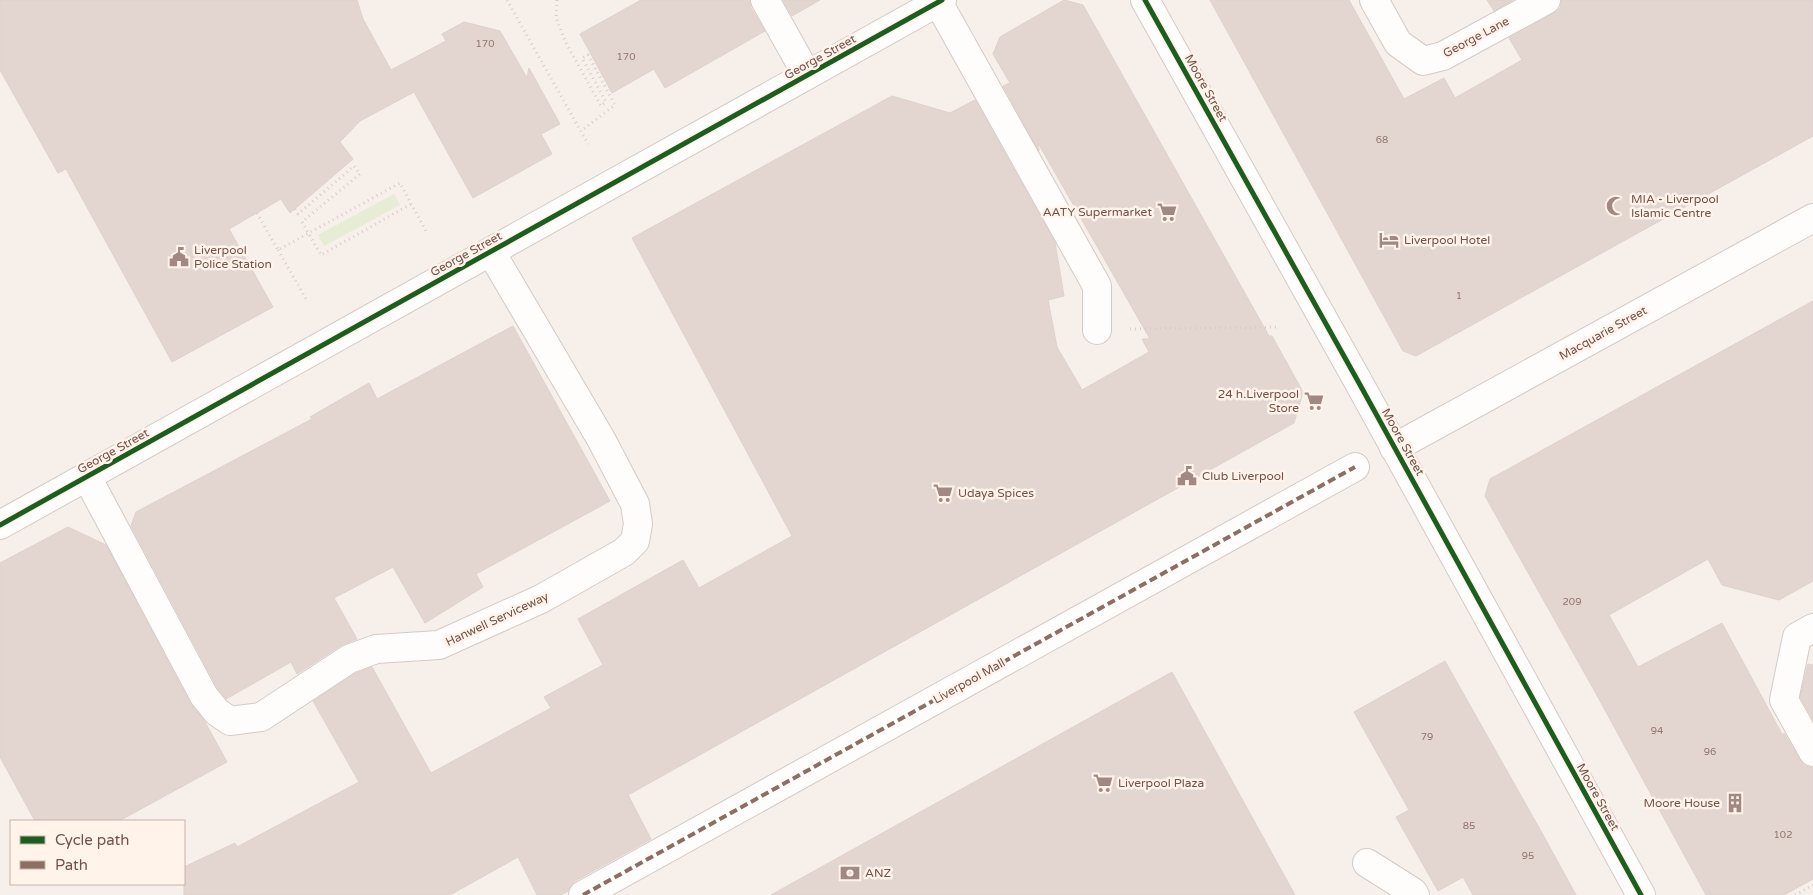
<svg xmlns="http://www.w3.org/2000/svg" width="1813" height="895" viewBox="0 0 1813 895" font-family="'Varela Round',sans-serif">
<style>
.green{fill:#e7ecd4}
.building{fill:#e3d6d1;stroke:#dfd1cc}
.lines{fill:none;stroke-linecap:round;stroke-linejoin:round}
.minor-casing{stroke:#d4cac6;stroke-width:30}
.path{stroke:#d8cdcb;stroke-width:3;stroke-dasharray:1 4;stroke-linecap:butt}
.minor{stroke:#fefdfc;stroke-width:28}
.quiet{stroke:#8d6e63;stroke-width:4;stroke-dasharray:8 4;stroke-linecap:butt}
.cycleway-casing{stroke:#fff3ea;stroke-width:8}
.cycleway{stroke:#1b5e20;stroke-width:5}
.labels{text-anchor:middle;stroke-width:5;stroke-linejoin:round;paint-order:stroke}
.number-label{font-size:10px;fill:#92746e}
.street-label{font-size:12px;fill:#74514a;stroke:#fff3ea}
.poi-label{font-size:12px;fill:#74514a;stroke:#fff3ea;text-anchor:start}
</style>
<rect width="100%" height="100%" fill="#f6efea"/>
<polygon class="green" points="394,194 400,205 324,246 318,235"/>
<g class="building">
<polygon points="0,0 357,0 363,19 391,70 446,41 442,34 464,22 500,31 527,78 529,68 560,124 541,134 552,154 473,198 414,92 360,121 340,142 353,159 290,213 281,199 229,229 273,307 172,362 66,169 58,173 0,70"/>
<polygon points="641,0 749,0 751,8 765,31 665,88 654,69 612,93 580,34"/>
<polygon points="783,0 820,0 792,16"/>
<polygon points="1064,0 1083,5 1269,336 1272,336 1303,392 1294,423 628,795 651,839 575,881 570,887 568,891 561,895 537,895 518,857 450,895 184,895 184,867 235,843 237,847 359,782 313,701 356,673 372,667 431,773 551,708 544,697 603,665 578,619 683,560 699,588 792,536 632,238 892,96 950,113 975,100 1055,242 1064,296 1048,300 1057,347 1082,390 1149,352 1142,339 1150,339 1038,143 1039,151 1003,86 1010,83 993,54 1000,37"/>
<polygon points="1210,0 1349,0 1404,99 1444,78 1455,98 1522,60 1509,38 1554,13 1560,8 1562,0 1813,0 1813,136 1416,356 1403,351"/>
<polygon points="1487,0 1513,0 1494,11"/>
<polygon points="1813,301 1813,581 1779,600 1722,585 1708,559 1609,615 1638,667 1722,623 1783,736 1784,733 1800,760 1805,766 1813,768 1813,879 1784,895 1706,895 1594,690 1485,496 1490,479"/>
<polygon points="513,326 610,501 476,574 483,587 425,623 393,567 334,598 357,639 340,646 297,674 291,662 226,699 217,687 131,526 136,512 312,419 310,417 369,383 377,399"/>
<polygon points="68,527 106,545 190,703 205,722 227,762 119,821 35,821 0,757 0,563"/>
<polygon points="1445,661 1542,833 1576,895 1473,895 1463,877 1438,891 1396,817 1409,810 1354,712"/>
<polygon points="1808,664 1813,665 1813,720 1800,697"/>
<polygon points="1172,672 1295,895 771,895"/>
</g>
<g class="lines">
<defs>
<g id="minor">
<polyline points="765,0 807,75"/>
<polyline points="1145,0 1359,383 1641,895"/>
<polyline points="1374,0 1398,43 1423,61 1443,56 1546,0"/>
<polyline points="938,2 1097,286 1097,330"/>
<polyline points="1394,448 1813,218"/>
<polyline points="87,477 204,696 217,712 230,721 261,717 349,659 376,649 439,645 541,599 624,552 635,541 638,524 635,504 601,439 491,252"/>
<polyline points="0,525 942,0"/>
<polyline points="1813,628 1797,637 1784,700 1813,752"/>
<polyline points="1367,863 1413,892 1415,895"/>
<polyline points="583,895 1355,467"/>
</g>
</defs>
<use href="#minor" class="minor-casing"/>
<g class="path">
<polyline points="507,0 588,144"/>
<polyline points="557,0 556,18 566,43 601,106 606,102 582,58 588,55 615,105 581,131"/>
<polyline points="295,209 298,214 354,166 360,174 302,222 321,255 411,204"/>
<polyline points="257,213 278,250 400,183 427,233"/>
<polyline points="278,250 306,299"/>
<polyline points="1130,329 1279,327"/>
<polyline points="1795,895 1813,885"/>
</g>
<use href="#minor" class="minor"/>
<polyline class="quiet" points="583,895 1355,467"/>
<defs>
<g id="cycleway">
<polyline points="1145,0 1359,383 1641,895"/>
<polyline points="0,525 942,0"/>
</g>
</defs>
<use href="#cycleway" class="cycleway-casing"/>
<use href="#cycleway" class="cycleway"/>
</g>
<defs>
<symbol id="mosque-bare" viewBox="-9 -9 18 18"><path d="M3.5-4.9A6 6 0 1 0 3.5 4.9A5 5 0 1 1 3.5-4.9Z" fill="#a28882" stroke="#fff3ea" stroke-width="2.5" paint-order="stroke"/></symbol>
<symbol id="supermarket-bare" viewBox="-9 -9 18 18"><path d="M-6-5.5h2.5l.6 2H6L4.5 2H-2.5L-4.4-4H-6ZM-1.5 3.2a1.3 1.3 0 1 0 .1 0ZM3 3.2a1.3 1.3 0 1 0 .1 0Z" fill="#a28882" stroke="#fff3ea" stroke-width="2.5" paint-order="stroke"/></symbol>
<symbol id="hotel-bare" viewBox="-9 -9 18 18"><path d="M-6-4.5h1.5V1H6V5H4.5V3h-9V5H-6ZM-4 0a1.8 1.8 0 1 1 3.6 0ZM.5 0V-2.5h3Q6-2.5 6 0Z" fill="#a28882" stroke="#fff3ea" stroke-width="2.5" paint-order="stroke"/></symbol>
<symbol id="civic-bare" viewBox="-9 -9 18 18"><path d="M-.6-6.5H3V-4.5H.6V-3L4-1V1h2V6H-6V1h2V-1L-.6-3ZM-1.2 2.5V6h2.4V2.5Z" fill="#a28882" stroke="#fff3ea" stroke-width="2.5" paint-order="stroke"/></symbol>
<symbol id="building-bare" viewBox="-9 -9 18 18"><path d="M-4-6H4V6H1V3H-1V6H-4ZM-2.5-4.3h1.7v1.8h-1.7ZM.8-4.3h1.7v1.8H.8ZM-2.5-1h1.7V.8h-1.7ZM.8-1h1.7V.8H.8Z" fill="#a28882" stroke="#fff3ea" stroke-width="2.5" paint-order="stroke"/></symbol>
<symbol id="bank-bare" viewBox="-9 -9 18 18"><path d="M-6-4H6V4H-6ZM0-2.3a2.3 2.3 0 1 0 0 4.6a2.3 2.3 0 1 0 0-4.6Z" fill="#a28882" stroke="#fff3ea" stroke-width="2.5" paint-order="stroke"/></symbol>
</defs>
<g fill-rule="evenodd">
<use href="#mosque-bare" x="1602" y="192" width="28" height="28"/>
<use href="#supermarket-bare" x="1153" y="198" width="28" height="28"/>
<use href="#hotel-bare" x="1375" y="226" width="28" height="28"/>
<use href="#civic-bare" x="165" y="243" width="28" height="28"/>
<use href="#supermarket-bare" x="1300" y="387" width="28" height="28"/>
<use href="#civic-bare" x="1173" y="462" width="28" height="28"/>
<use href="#supermarket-bare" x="929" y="479" width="28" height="28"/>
<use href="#supermarket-bare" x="1089" y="769" width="28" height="28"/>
<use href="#building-bare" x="1721" y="789" width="28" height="28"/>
<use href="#bank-bare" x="836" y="859" width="28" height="28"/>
</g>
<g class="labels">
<g class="number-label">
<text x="485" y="47">170</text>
<text x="626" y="60">170</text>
<text x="1382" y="143">68</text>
<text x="1459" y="299">1</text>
<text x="1572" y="605">209</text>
<text x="1657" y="734">94</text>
<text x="1427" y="740">79</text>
<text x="1710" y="755">96</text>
<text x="1469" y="829">85</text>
<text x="1783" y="838">102</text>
<text x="1528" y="859">95</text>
</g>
<g class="street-label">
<text transform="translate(1476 37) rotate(-28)" y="4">George Lane</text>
<text transform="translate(820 57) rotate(-29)" y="4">George Street</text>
<text transform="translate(1206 88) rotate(61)" y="4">Moore Street</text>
<text transform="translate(466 254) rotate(-29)" y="4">George Street</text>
<text transform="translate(1603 333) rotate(-29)" y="4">Macquarie Street</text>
<text transform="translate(1403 442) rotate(61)" y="4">Moore Street</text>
<text transform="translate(113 451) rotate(-29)" y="4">George Street</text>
<text transform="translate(497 619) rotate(-25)" y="4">Hanwell Serviceway</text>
<text transform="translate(969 681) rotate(-29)" y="4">Liverpool Mall</text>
<text transform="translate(1598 797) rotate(61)" y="4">Moore Street</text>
</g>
<g class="poi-label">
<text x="1631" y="203">MIA - Liverpool<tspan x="1631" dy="14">Islamic Centre</tspan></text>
<text x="1152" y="216" text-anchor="end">AATY Supermarket</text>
<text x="1404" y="244">Liverpool Hotel</text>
<text x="194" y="254">Liverpool<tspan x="194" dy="14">Police Station</tspan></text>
<text x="1299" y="398" text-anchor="end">24 h.Liverpool<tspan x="1299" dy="14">Store</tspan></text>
<text x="1202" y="480">Club Liverpool</text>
<text x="958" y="497">Udaya Spices</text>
<text x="1118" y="787">Liverpool Plaza</text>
<text x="1720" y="807" text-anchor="end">Moore House</text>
<text x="865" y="877">ANZ</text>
</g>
</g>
<rect x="10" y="820" width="175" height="65" fill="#fff3ea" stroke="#c7b2aa"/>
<rect x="20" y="836" width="25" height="8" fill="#1b5e20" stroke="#c7b2aa"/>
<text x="55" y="845" font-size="15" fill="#74514a">Cycle path</text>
<rect x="20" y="861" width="25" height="8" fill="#8d6e63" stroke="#c7b2aa"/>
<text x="55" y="870" font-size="15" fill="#74514a">Path</text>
</svg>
